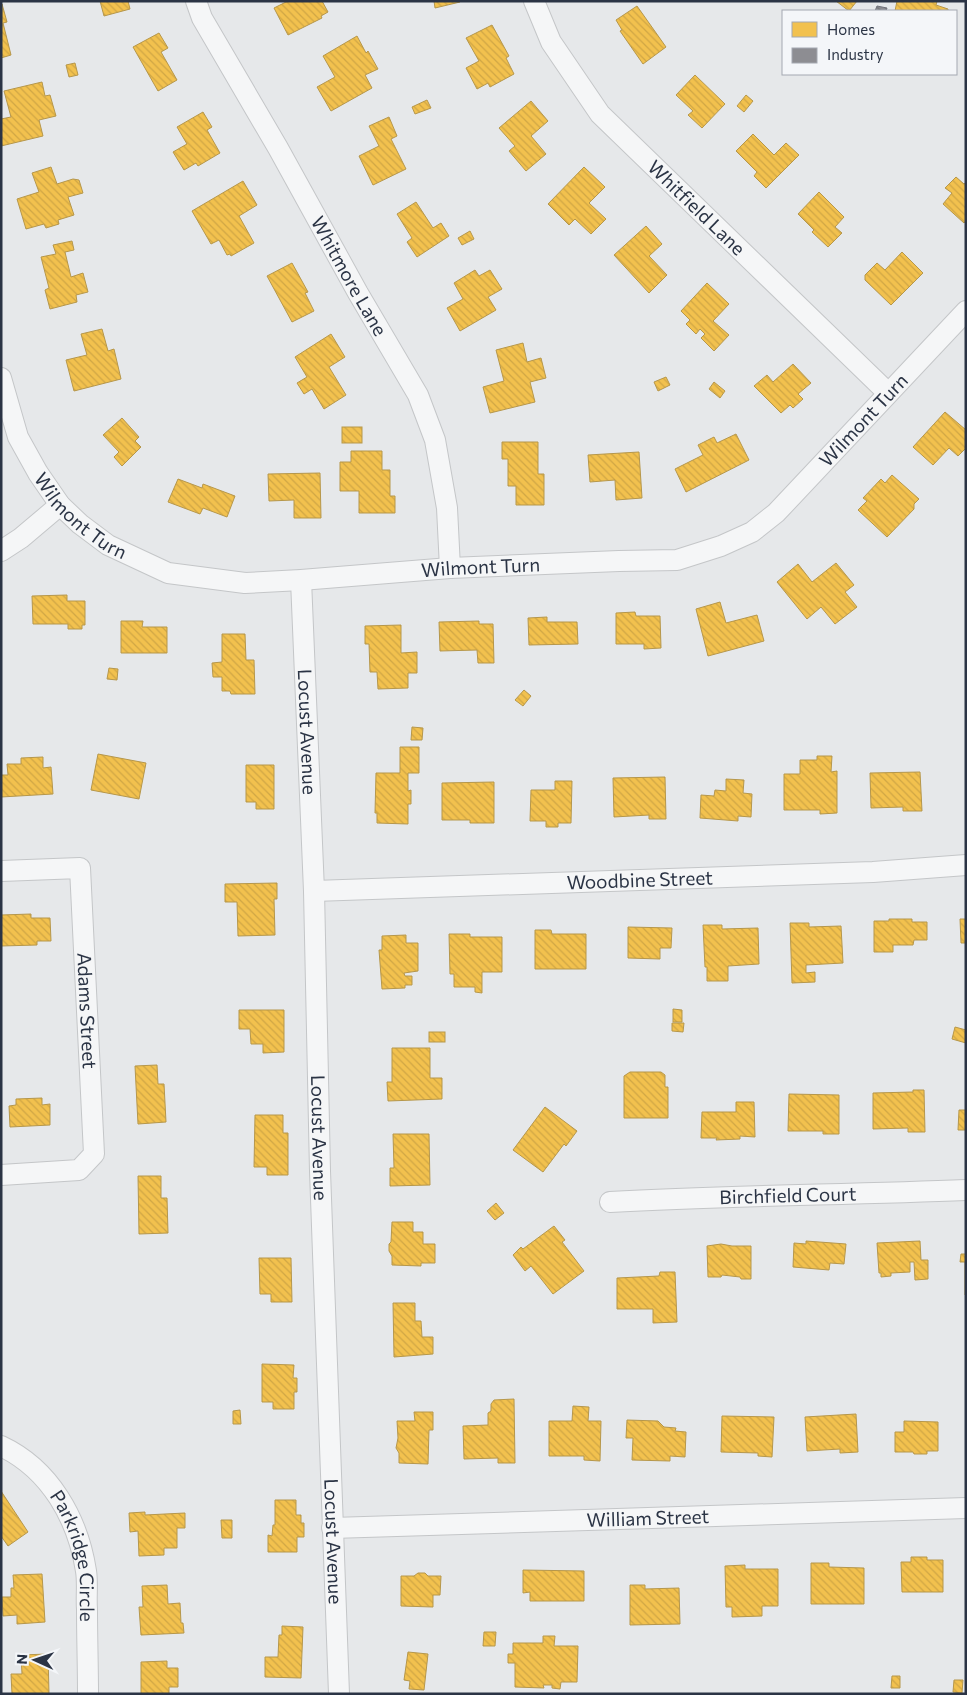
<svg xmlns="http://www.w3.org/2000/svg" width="967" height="1695" viewBox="0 0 967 1695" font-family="Commissioner,sans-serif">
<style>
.homes{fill:url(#homes-back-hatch);stroke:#b6974b}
.industry{fill:url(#industry-back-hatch);stroke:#70727b}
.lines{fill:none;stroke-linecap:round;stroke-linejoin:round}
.street-casing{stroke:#c4c6c8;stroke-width:22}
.street{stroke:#f5f6f7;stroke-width:20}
.labels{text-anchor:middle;stroke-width:5;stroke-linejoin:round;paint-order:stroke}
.street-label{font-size:19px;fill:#2b3445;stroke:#f4f6f9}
</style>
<defs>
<pattern id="homes-back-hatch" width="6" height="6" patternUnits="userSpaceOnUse" patternTransform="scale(1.25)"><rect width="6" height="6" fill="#f2c14e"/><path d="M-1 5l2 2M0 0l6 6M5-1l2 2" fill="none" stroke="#d0a645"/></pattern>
<pattern id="industry-back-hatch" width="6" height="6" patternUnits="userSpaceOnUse" patternTransform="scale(1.25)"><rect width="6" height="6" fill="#8d8d92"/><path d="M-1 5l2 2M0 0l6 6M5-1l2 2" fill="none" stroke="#737479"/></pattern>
</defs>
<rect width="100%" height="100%" fill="#e6e8ea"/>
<g class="homes">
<polygon points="100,1 128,1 130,9 104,16"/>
<polygon points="288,1 322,1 328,12 321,16 322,18 288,35 274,8"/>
<polygon points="434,1 460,1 460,2 435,8"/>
<polygon points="836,1 857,1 849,11"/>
<polygon points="897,1 937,1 936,5 948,9 948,11 895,11"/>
<polygon points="2,4 7,22 3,23 11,55 1,58"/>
<polygon points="637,6 666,47 643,64 620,31 622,30 616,20"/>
<polygon points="492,25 509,56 506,58 514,74 490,87 488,83 477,89 466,68 479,61 466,38"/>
<polygon points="159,33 168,48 161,52 177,80 158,91 133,47"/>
<polygon points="357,36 366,53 368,51 378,69 365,75 372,88 331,111 317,87 335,77 323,56"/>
<polygon points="75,63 78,75 69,77 66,65"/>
<polygon points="695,75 725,104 702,128 688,115 693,111 676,95"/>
<polygon points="42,82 45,96 50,95 56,116 39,120 43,136 1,146 1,119 11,117 4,91"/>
<polygon points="746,95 753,101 744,112 737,106"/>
<polygon points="427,100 431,108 415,114 412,107"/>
<polygon points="531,101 548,121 531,136 546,154 526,171 509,151 515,146 499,128"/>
<polygon points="203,112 212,127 207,130 220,153 198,166 196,163 184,170 173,152 187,144 177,127"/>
<polygon points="389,117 397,136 391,139 406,169 373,185 359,156 379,146 369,126"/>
<polygon points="753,134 774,155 786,143 799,155 766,188 754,176 757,172 736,151"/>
<polygon points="51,167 57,184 73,179 79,180 83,193 68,197 74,215 58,220 59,224 46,228 44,224 26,229 17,199 39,192 32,173"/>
<polygon points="584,167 605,187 589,203 606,219 591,234 575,219 569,225 548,204"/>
<polygon points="956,177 964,184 966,182 966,221 964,223 943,204 952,193 945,188"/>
<polygon points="243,181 257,205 239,216 254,243 231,256 230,254 227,255 219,240 211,244 192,211"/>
<polygon points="819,192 844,217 835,227 842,233 828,247 812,232 814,230 798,214"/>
<polygon points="416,202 433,228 441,223 449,236 417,257 407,242 412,238 397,214"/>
<polygon points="646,226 662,244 649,256 667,275 649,293 614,255"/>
<polygon points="470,231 474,239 462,245 458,238"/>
<polygon points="72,241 74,250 65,252 71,277 83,273 88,292 76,295 77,302 50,309 45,290 49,288 41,257 56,254 53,245"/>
<polygon points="902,252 923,273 891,305 865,280 865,275 877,263 885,270"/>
<polygon points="292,263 308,292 305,293 314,311 292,322 267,276"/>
<polygon points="475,270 479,276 490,270 502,289 488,297 496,310 460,331 447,308 463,299 454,283"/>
<polygon points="707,283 729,304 713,321 729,335 714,351 701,338 705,334 700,329 696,334 686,324 690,320 681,311"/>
<polygon points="102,329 108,351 114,349 121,379 74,391 66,360 87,355 81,334"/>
<polygon points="331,334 345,357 329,367 346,395 324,409 312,389 304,394 297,383 307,377 295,357"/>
<polygon points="523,343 527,362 541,358 546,378 530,382 535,402 490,413 483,387 504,381 496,350"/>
<polygon points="793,364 811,383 798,394 803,399 793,408 790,405 781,413 754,386 767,375 773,382"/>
<polygon points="666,377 670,385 658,391 654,382"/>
<polygon points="714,382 725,391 720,398 709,389"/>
<polygon points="945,412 966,430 966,448 958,456 949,448 933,465 913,447"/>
<polygon points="122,418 139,437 135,441 141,447 122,466 114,457 119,452 103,435"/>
<rect x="342" y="427" width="20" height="16"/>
<polygon points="736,434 749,460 686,492 675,469 703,455 698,445 714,437 717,443"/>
<polygon points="502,442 538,442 538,474 544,474 544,505 516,505 516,486 508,486 508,459 502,459"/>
<polygon points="351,451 382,451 382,470 390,470 390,496 395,496 395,513 359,513 359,491 340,491 340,462 351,462"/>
<polygon points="639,452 642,498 616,500 615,480 590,482 588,455"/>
<polygon points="320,473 321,518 294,518 294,500 269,501 268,474"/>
<polygon points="892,475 919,499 914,504 914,509 887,537 858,510 867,501 863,498 881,479 885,483"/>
<polygon points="178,479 202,488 203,484 235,496 227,517 203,508 200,514 168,502"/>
<polygon points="836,563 854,585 845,592 857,607 835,624 821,607 807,619 777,582 798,564 812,582"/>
<polygon points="67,595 67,601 85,601 85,625 82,625 82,629 68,629 68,624 33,624 32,596"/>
<polygon points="720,602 726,623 757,615 764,641 708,656 696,609"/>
<polygon points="635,612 636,616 660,616 661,648 644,649 644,644 616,644 616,613"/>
<polygon points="547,617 547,622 577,622 578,644 529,645 528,618"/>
<polygon points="121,621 143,621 142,627 167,627 167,653 121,653"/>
<polygon points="479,621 479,624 493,624 494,663 478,663 477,650 440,651 439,622"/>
<polygon points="401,625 401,653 417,652 417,673 408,673 408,688 378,689 377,672 370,672 369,644 365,644 365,626"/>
<polygon points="222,634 245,634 246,660 254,660 255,694 231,694 230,691 222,691 222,677 213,677 212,663 222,662"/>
<polygon points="109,668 118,669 117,680 107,679"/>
<polygon points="524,690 531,696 523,706 515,700"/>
<polygon points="412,727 423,728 422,740 411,740"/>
<polygon points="400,747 419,747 419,773 408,773 408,791 411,790 411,804 408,804 408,824 377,823 377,813 375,813 376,773 400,773"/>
<polygon points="98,754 146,763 139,799 91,790"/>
<polygon points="817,756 832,756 831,772 837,771 837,813 820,814 820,810 784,810 784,774 800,774 800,760 817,760"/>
<polygon points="43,757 43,768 51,767 53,794 1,797 1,775 8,775 7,764 21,764 21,758"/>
<polygon points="246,765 274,765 274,809 256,809 256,802 246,802"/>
<polygon points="920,772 922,811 903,811 903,807 871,808 870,773"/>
<polygon points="665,777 666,819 649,819 649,815 614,817 613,778"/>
<polygon points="726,779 744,780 743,793 752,794 751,817 738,816 738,821 700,818 701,795 714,796 715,790 726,791"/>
<polygon points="555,781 572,781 571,823 558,823 558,827 546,827 546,821 530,821 531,790 555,790"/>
<polygon points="494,782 494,823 470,823 470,820 442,820 442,783"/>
<polygon points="277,883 277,899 274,899 275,935 238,936 237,902 225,902 225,884"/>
<polygon points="31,914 31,918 50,918 51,941 37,941 37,945 1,946 1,915"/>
<polygon points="889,919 912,919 912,922 927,922 927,940 914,940 913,945 893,945 893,952 874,952 874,921 889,921"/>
<polygon points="960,919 966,919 966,943 961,943"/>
<polygon points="790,923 809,923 809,927 841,926 843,963 806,965 806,973 815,972 815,982 792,983"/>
<polygon points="703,925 722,925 722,929 758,928 759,964 728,966 728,981 707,981 707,967 705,967"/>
<polygon points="628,927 672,928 671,948 660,948 660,959 628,958"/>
<polygon points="535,930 551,930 552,934 586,934 586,969 535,969"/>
<polygon points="449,934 470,934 470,937 502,937 502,972 482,972 482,993 475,992 475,987 454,987 454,974 450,974"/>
<polygon points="406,935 406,943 418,943 418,971 404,973 405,976 412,976 412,985 405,985 405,988 382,989 379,950 382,950 382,936"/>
<polygon points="673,1009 682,1010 682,1022 673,1022"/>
<polygon points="239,1010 284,1010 284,1052 263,1053 263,1044 251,1044 250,1029 239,1029"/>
<polygon points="672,1023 684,1023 683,1032 672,1031"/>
<polygon points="955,1027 966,1030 966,1043 952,1039"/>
<rect x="429" y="1032" width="16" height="10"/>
<polygon points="392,1048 430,1048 430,1078 442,1078 442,1099 388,1101 387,1082 392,1082"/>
<polygon points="157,1065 158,1084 164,1084 166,1122 138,1124 135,1066"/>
<polygon points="630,1072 661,1072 665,1075 665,1087 668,1087 668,1118 624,1118 624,1076"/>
<polygon points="913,1090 924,1090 925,1132 908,1132 908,1128 873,1129 873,1093 913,1092"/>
<polygon points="789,1094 839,1095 839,1134 823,1134 823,1131 788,1131"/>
<polygon points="42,1098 42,1105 50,1104 50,1125 10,1127 9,1106 16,1105 16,1099"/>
<polygon points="736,1102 754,1102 755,1137 740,1136 740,1139 716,1140 717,1138 701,1138 702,1112 736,1112"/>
<polygon points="545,1107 577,1131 566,1146 564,1144 543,1172 513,1150"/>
<polygon points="959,1110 966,1110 966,1130 958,1130"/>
<polygon points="255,1115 283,1115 283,1133 288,1133 288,1175 267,1175 267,1167 254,1167"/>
<polygon points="393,1134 429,1134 430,1185 390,1186 390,1168 394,1168"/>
<polygon points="138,1176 161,1176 161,1198 167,1198 168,1233 139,1234"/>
<polygon points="496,1203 504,1213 495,1220 487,1211"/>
<polygon points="392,1222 413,1222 413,1232 423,1232 423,1244 435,1244 435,1263 421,1263 421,1266 392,1265 392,1256 389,1251 389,1244 391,1242"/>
<polygon points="554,1226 565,1240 562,1242 584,1271 553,1294 531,1266 525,1271 513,1255 521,1247 523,1249"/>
<polygon points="806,1241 846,1244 844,1264 830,1263 829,1270 793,1267 794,1243 806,1244"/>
<polygon points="920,1241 921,1260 928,1260 928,1279 915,1280 914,1262 910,1262 910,1272 891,1273 891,1276 881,1277 881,1273 879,1273 877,1243"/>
<polygon points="966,1241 966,1295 965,1295 965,1262 960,1262 961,1254 966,1254"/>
<polygon points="721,1244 732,1246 751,1246 751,1279 741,1279 740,1277 722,1275 721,1277 708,1277 707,1246"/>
<polygon points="259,1258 291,1258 292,1302 271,1302 271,1294 260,1294"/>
<polygon points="660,1272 675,1272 677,1322 653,1323 653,1309 617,1309 617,1278 659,1276"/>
<polygon points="393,1303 415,1303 415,1321 421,1321 422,1337 433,1337 433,1354 394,1357"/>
<polygon points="262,1364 294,1365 293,1378 297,1378 297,1392 294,1392 294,1409 273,1409 273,1402 262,1402"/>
<polygon points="514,1399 515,1463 498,1463 498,1458 464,1459 463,1426 488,1425 488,1413 491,1411 491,1404 494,1400"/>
<polygon points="573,1406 589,1407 588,1421 601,1421 600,1461 584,1460 584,1456 549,1456 549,1421 572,1421"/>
<polygon points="240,1410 241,1424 233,1424 233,1411"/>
<polygon points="414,1412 433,1412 433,1430 429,1430 428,1464 399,1463 399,1453 396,1448 398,1438 397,1421 415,1421"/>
<polygon points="856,1414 858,1452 840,1453 840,1449 807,1451 805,1417"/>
<polygon points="722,1416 774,1417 772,1457 758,1456 758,1453 721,1452"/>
<polygon points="627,1420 658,1421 664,1427 676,1428 675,1431 686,1432 685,1457 670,1456 670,1461 632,1460 633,1438 626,1438"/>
<polygon points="904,1421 938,1422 938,1451 927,1451 927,1454 914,1454 913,1452 895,1452 895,1432 904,1432"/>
<polygon points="1,1491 28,1532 8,1546 1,1536"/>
<polygon points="275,1500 296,1500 296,1515 301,1515 301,1523 304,1523 304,1537 297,1537 297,1552 268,1552 268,1535 272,1536 273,1525 275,1525"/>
<polygon points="145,1512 145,1515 185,1513 185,1528 177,1528 177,1548 164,1548 164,1555 139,1556 138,1531 130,1532 129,1513"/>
<polygon points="221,1520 232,1520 232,1538 222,1538"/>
<polygon points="911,1557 927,1557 927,1560 943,1560 943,1592 902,1592 901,1562 911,1562"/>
<polygon points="811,1563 829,1563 829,1567 864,1568 864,1604 811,1604"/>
<polygon points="745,1565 745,1569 778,1569 778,1606 762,1606 762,1616 732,1617 732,1607 726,1607 725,1566"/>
<polygon points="523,1570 584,1571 584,1601 530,1601 530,1592 523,1593"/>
<polygon points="418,1573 425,1573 428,1576 441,1576 440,1595 433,1595 433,1607 401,1606 401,1576 414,1576"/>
<polygon points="42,1574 45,1622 17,1624 17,1615 3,1616 2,1597 11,1597 11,1588 14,1588 13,1575"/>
<polygon points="167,1585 168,1604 180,1603 181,1623 183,1623 184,1633 141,1635 139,1607 143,1607 142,1586"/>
<polygon points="630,1585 645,1585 645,1589 679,1588 680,1624 630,1625"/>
<polygon points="282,1626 303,1627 301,1678 265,1677 265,1657 278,1657 279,1635 282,1635"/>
<polygon points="484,1632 496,1632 495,1646 483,1646"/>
<polygon points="543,1636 555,1636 554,1646 578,1646 577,1682 561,1682 560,1689 552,1688 552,1685 543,1685 544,1688 515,1687 515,1663 508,1663 508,1654 513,1654 513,1643 543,1643"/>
<polygon points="408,1652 428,1654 424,1690 409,1689 410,1681 404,1680"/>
<polygon points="48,1654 49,1694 12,1694 11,1674 22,1674 21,1655"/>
<polygon points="167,1661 167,1668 178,1668 178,1687 169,1687 169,1694 141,1694 141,1662"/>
<polygon points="892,1676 900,1676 900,1688 891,1688"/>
<polygon points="954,1680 963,1680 962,1693 953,1692"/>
</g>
<polygon class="industry" points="877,6 887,8 886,11 875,11"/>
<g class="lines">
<defs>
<g id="street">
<path id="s1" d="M196,1L202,18L278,148L358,293L418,395L435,440L447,508L450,568"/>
<path id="s2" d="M534,1L551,42L600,114L888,393"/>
<path id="s3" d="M1,378L18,437L38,473L60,505L80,524L108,545L168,573L245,583L301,580L450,568L619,561L677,560L721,546L752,532L776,513L966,311"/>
<polyline points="1,551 21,538 60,505"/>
<path id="s4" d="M301,580L314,891L320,1171L339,1694"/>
<path id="s5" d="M1,871L80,868L94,1154L79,1170L1,1175"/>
<path id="s6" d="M314,891L873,872L966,865"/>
<path id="s7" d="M610,1202C729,1195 847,1195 966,1190"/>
<path id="s8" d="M1,1446C50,1469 78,1519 86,1571C88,1583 86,1597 87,1609C87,1637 88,1666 88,1694"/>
<path id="s9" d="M332,1528L966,1508"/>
</g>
</defs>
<use href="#street" class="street-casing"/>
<use href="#street" class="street"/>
</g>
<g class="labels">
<g class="street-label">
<text dy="7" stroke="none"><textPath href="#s2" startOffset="266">Whitfield Lane</textPath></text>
<text dy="7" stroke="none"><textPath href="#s1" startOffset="315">Whitmore Lane</textPath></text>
<text dy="7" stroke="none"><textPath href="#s3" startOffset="1019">Wilmont Turn</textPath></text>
<text dy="7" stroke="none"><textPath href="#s3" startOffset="164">Wilmont Turn</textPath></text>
<text dy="7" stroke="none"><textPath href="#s3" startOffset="584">Wilmont Turn</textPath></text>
<text dy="7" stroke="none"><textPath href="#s4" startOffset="152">Locust Avenue</textPath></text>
<text dy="7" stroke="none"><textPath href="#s6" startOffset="326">Woodbine Street</textPath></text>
<text dy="7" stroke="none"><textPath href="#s5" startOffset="222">Adams Street</textPath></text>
<text dy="7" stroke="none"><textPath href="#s4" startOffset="558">Locust Avenue</textPath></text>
<text dy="7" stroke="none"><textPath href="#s7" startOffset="178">Birchfield Court</textPath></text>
<text dy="7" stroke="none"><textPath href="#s9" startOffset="316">William Street</textPath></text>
<text dy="7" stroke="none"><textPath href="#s4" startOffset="962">Locust Avenue</textPath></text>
<text dy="7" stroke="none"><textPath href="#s8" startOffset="140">Parkridge Circle</textPath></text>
</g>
</g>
<rect width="967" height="1695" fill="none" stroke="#2b3445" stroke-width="5"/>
<rect x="782" y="10" width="175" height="65" fill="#f4f6f9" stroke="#a4a8b1"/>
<rect x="792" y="22" width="25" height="15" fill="#f2c14e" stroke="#a4a8b1"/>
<text x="827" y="35" font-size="15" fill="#2b3445">Homes</text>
<rect x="792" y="48" width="25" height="15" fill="#8d8d92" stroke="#a4a8b1"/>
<text x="827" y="60" font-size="15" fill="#2b3445">Industry</text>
<g transform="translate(35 1660) rotate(273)" stroke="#f4f6f9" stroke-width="4" paint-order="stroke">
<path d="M0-4L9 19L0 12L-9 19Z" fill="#2b3445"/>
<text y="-8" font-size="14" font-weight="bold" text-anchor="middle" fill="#2b3445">N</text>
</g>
</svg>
